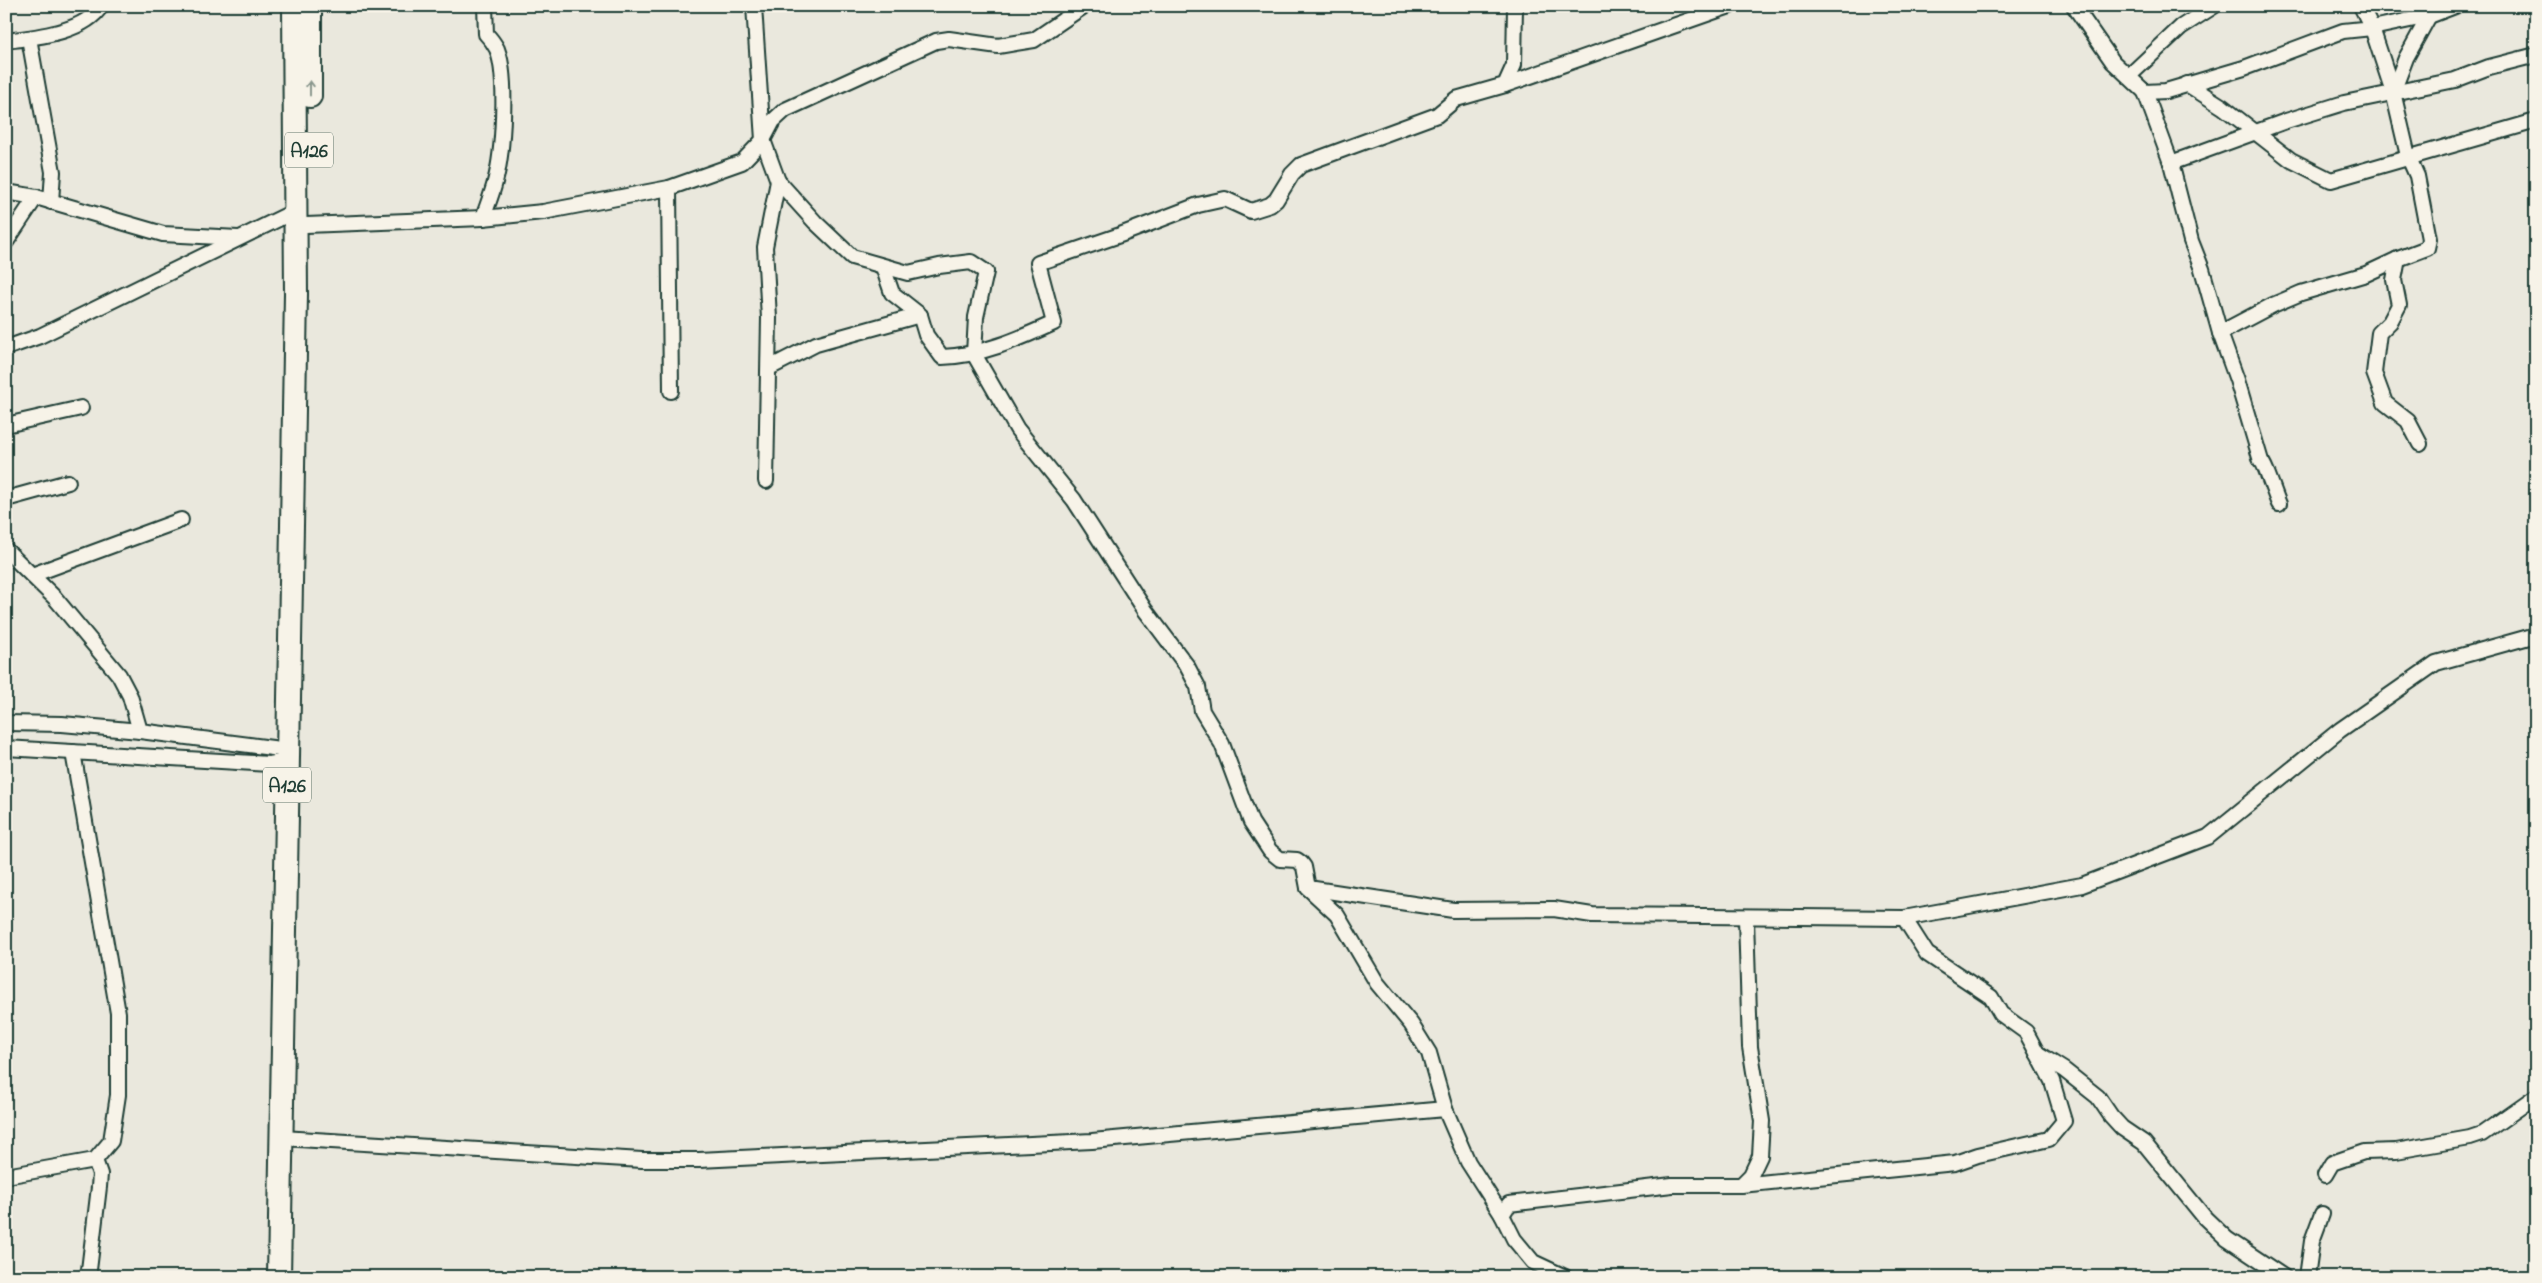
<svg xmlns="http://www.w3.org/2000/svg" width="2542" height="1283" viewBox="0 0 2542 1283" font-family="'Indie Flower',sans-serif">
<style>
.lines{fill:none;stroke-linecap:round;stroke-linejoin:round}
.minor-casing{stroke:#1f3d34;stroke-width:18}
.trunk-casing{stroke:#1f3d34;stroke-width:26}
.minor{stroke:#f7f3e8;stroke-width:14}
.trunk{stroke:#f7f3e8;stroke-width:22}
.oneway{stroke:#8b988e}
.labels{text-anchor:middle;stroke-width:5;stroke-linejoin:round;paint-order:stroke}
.shield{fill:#f7f3e8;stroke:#60746a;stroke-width:1}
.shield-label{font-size:20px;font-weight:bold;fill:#1f3d34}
</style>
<rect width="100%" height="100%" fill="#eae8dd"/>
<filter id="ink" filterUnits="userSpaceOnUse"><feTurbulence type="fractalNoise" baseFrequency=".02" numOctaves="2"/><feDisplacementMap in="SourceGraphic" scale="10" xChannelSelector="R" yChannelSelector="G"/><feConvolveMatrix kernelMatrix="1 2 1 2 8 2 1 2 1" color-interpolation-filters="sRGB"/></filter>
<g filter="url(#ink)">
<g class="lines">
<defs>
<g id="minor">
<polyline points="754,6 763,140 778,181 815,222 852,257 908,273 939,266 971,262 986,272 976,317 974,354 1017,429 1074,500 1145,610 1187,666 1198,687 1202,711 1222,744 1251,822 1270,851 1280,859 1297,860 1301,863 1304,867 1308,888 1337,915 1377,983 1411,1024 1429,1053 1445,1109"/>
<polyline points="2074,6 2113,62 2145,92 2166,91 2244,68 2343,31 2372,28 2361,6"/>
<polyline points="29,38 53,172 51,202"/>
<path d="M6,41C35,37 84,33 101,6"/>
<polyline points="2129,76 2181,27 2214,6"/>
<polyline points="2187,84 2223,107 2291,160 2331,180 2536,121"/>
<polyline points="1505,85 1730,6"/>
<path d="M2145,92L2171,163L2191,241L2202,269L2220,333L2237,380L2261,461C2265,464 2275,495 2279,504"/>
<polyline points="2393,92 2406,58 2429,16"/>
<polyline points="2171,163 2286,121 2344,103 2455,80 2489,67 2536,55"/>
<polyline points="669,188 671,391"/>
<polyline points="6,192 36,197 163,234 238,238"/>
<path d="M483,218C487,206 492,194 495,182C503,153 508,77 497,49C494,43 491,39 486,34L485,6"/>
<polyline points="306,225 483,218 543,212 669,188 742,162 763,140 773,121 785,110 936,41 949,39 998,46 1034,40 1084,6"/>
<polyline points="6,242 36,197"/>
<path d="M883,267L892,293L920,315L926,335L942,357C980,356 1019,339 1054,323L1038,263L1120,235L1198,205L1225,199L1251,211L1270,205L1276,200L1292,174L1301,165L1437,115L1456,99L1505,85L1514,65L1515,6"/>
<polyline points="2220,333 2273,305 2301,293 2366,274 2398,259"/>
<polyline points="6,348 40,336 295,211"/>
<polyline points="769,368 816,344 920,315"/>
<polyline points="6,425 81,408"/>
<polyline points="2420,444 2408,421 2385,403 2374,373 2379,333 2390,322 2399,305 2394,280 2398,259 2427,248 2429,239 2417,176 2408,156 2393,92 2372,28 2429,16 2455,6"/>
<polyline points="766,481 769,318 765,247 778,181"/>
<polyline points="6,499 68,482"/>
<polyline points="6,550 55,598 119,675 130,696 140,731 288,750"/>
<polyline points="32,575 181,520"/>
<polyline points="6,723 62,724 140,731"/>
<polyline points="6,748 269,764 288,761"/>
<polyline points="1308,888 1453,910 1554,909 1592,915 1904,918 2082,885 2208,837 2340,730 2436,663 2536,635"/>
<polyline points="2037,1053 2064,1070 2098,1097 2111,1116 2122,1128 2144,1143 2205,1218 2227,1239 2284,1277"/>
<polyline points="282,1138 642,1160 699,1160 1092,1141 1445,1109 1468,1162 1502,1215 1514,1239 1533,1262 1565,1277"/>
<polyline points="2325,1175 2332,1163 2364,1152 2396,1151 2470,1138 2482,1134 2536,1096"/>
<polyline points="6,1176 95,1160 111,1141 118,1095 118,1013 73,752"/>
<polyline points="1741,1185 1955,1163 1978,1155 2049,1139 2064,1121 2052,1081 2026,1032 2001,1014 1991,997 1927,954 1904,918"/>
<polyline points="1502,1215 1509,1204 1672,1185 1741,1185 1751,1175 1760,1156 1762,1121 1750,1047 1746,918"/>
<polyline points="86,1277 89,1270 99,1187 100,1174 95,1160"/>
<polyline points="2307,1277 2312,1241 2322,1214"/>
</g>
<g id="trunk">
<polyline points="310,6 310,96"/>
<polyline points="279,1277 296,294 294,6"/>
</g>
</defs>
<use href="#minor" class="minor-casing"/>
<use href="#trunk" class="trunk-casing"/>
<use href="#minor" class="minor"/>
<use href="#trunk" class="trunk"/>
</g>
<defs><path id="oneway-shaft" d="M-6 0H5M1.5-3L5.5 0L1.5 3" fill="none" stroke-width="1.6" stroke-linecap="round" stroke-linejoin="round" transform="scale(1.25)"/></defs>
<use class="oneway" href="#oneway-shaft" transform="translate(310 88) rotate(-90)"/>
</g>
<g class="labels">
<g class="shield">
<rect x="285" y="132.5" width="48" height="35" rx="4"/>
<rect x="263" y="767.5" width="48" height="35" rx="4"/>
</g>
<g class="shield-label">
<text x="309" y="157">A126</text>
<text x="287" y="792">A126</text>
</g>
</g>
<rect width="2542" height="1283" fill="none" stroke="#f7f3e8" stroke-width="25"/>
<rect x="12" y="12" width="2517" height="1258" fill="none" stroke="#1f3d34" stroke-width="2" filter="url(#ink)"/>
</svg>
